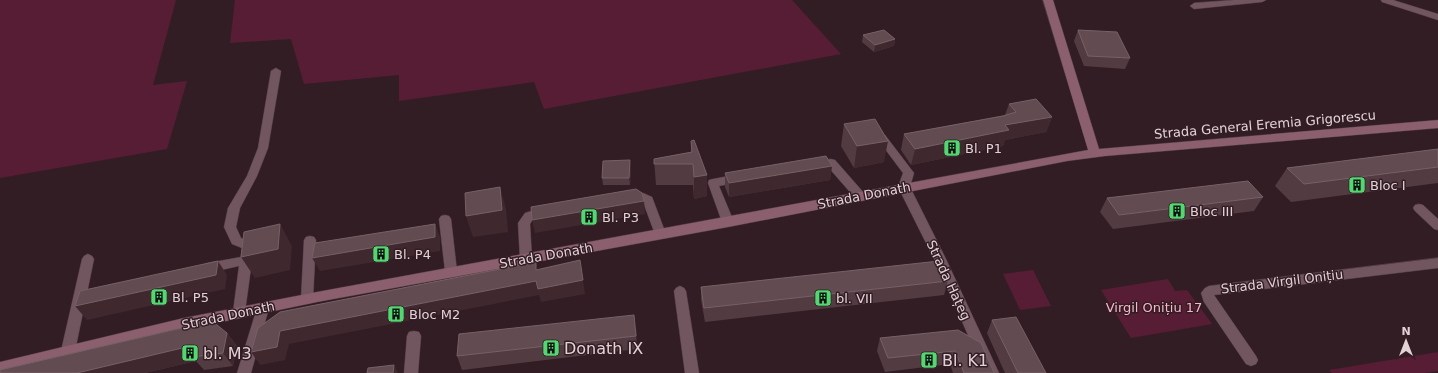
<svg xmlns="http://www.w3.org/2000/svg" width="1438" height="373" viewBox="0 0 1438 373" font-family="'DejaVu Sans',sans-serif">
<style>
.green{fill:#571d34}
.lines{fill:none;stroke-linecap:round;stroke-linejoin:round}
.street-casing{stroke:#4e3b41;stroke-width:1}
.secondary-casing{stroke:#4e3b41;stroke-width:1}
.street{fill:#71565f;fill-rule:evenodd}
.secondary{fill:#8b5f6e;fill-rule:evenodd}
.wall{fill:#533b42}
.shaded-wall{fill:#40282f}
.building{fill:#624c52;stroke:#766167}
.labels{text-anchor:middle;stroke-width:3;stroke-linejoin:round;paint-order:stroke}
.street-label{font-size:13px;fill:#e2d2d6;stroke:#331d24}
.poi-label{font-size:13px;fill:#e2d2d6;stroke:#331d24;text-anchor:start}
.park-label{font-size:13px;fill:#fab5cb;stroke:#331d24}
.near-poi-label{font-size:16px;fill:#e2d2d6;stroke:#331d24;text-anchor:start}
</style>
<rect width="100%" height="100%" fill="#331d24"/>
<g class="green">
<polygon points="0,0 176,0 153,85 187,81 167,149 0,178"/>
<polygon points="235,0 792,0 841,54 544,109 534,82 399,101 399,75 304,84 291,39 230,43"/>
<polygon points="1033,270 1051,306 1020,310 1003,274"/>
<polygon points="1168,279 1175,291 1187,290 1212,324 1131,338 1101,290"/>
<polygon points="1438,352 1438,371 1425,373 1332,373 1329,370"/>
</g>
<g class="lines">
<defs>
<g id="street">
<polygon points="1234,0 1266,0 1262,2 1194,9 1190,6 1194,3"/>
<polygon points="1381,0 1393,0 1438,14 1438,20 1382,2"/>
<polygon points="276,68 281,71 268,148 257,176 240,208 236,227 241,238 252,243 254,246 245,312 244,316 239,317 234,316 233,312 239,266 208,273 204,271 202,268 204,265 208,263 241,257 242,248 232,244 224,227 228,208 247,176 258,148 271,71"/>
<polygon points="881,134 885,135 914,173 910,187 946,259 999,373 985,373 934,259 898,187 903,173 876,137"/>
<polygon points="831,159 835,160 864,193 866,196 864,199 856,199 828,167 816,169 812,168 811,165 812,162"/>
<polygon points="740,174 744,175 745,178 744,181 719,186 734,222 732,225 728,226 724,225 722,222 708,183 709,180 713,179"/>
<polygon points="629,192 643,193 652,197 666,234 664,237 660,238 656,237 643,202 625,199 623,196 625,193"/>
<polygon points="1419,204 1423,205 1438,219 1438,230 1434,229 1415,211 1413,208 1415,205"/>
<polygon points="545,207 549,208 551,211 549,214 533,219 530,224 532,259 530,262 526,264 522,262 520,259 518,223 525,213"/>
<polygon points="445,215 449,216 451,219 457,271 455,274 451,276 447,274 445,271 439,219 441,216"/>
<polygon points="310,236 314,237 316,240 313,299 311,303 307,304 303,303 301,299 304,240 306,237"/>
<polygon points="88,254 92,256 94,259 75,351 73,355 68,357 63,355 61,351 82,259 84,256"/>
<polygon points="1438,258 1438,268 1214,295 1256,356 1258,360 1256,364 1251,366 1246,364 1204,302 1201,293 1205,288 1209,286"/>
<polygon points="680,286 684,288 686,291 699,373 685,373 674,291 676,288"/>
<polygon points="263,303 268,304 269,308 251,373 237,373 257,308 258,304"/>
<polygon points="414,331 419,332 421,336 418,373 404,373 407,336 409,332"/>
</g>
<polygon id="secondary" points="1043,0 1053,0 1099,149 1438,120 1438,128 1105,156 1067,161 728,227 317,302 184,330 6,373 0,373 0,362 184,318 317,292 1088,150"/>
</defs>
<use href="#street" class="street-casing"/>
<use href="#secondary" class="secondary-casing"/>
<use href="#street" class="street"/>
<use href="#secondary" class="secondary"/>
</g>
<g class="wall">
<polygon points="1078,30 1130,58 1125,69 1084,66 1074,41"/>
<polygon points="863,35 895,39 894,46 874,52 862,42"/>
<polygon points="1009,104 1052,117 1046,132 1005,140 1003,146 911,165 901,150 904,134 1005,115"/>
<polygon points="844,124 884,162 854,168 841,146"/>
<polygon points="691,141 707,196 694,199 693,185 656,185 654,159 691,152"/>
<polygon points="1438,149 1438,183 1291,202 1275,186 1287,168"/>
<polygon points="832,166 830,180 729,197 725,187 725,173"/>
<polygon points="631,167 630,185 603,185 602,178"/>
<polygon points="1263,197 1254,211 1113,229 1100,212 1107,198"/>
<polygon points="948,281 944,295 705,322 701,300 701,287"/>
<polygon points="992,320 1046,373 1005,373 987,333"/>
<polygon points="636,328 637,349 462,370 457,356"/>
<polygon points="958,330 994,373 953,373 950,364 885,372 877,351 880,338"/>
<polygon points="227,333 237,346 233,366 204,370 196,361 145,373 0,373"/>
</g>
<g class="shaded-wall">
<polygon points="895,39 894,46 874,52 875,45"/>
<polygon points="1052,117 1046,132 1005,140 1003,146 911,165 915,149 1005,125"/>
<polygon points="888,141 884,162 854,168 857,146"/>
<polygon points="630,160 631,167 630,185 629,178"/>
<polygon points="832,166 830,180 729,197 729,183"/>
<polygon points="707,175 707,196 694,199 694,177"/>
<polygon points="500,187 506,209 508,232 473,237 466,216"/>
<polygon points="644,201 645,214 535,233 532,220"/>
<polygon points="280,224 292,246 290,270 255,278 241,257"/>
<polygon points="435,224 440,237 440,251 320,271 312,258"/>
<polygon points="580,260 585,294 541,302 539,295 289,344 285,360 260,365 251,352 280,331"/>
<polygon points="218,261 227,275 225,289 87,320 75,306"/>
<polygon points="634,315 636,328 637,349 636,336"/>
<polygon points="227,333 237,346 233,366 223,353"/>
<polygon points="195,345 193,357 196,361 145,373 77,373"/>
<polygon points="394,365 398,373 393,373"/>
</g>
<g class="building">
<polygon points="884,30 895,39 875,45 863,35"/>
<polygon points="1078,30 1117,32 1130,58 1088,56"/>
<polygon points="1036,99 1052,117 1005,125 1009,130 915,149 904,134 1003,116 1016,112 1009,104"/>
<polygon points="875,119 888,141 857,146 844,124"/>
<polygon points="694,140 707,175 694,177 693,164 654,164 654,159 692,152 691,141"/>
<polygon points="1438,149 1438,167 1304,184 1287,168"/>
<polygon points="826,156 832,166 729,183 725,173"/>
<polygon points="630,160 629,178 602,178 603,161"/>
<polygon points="1248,181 1263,197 1119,215 1107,198"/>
<polygon points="500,187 502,210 466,216 465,193"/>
<polygon points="636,189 642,193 644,201 532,220 531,207"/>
<polygon points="280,224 278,249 241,257 244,232"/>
<polygon points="435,224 435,237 312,258 315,243"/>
<polygon points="580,260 583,280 538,289 536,281 280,331 277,347 251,352 258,328 280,312 536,262 536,270"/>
<polygon points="218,261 216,275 75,306 80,291"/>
<polygon points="939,261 948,281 704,308 701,287"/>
<polygon points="634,315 636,336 457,356 459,334"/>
<polygon points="1016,317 1046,373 1018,373 992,320"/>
<polygon points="212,321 227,333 223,353 193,357 195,345 77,373 0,373 0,370"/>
<polygon points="958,330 981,343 994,373 964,373 955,351 888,358 880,338"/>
<polygon points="394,365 393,373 367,373 368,368"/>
</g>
<defs>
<symbol id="building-square" viewBox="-11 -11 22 22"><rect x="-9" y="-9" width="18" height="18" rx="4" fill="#54d672" stroke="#331d24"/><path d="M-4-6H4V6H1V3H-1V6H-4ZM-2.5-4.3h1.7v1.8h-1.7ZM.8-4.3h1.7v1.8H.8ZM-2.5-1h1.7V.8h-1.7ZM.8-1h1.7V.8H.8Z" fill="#111"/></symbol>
</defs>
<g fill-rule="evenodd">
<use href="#building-square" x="942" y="138" width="20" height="20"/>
<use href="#building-square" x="1347" y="175" width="20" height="20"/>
<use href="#building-square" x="1167" y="201" width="20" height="20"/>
<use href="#building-square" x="579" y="207" width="20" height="20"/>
<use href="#building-square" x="371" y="244" width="20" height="20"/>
<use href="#building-square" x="149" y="287" width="20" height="20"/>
<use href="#building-square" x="813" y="288" width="20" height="20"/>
<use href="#building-square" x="386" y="304" width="20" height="20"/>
<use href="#building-square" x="541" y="338" width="20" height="20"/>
<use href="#building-square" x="180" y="343" width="20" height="20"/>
<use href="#building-square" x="919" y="350" width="20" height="20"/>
</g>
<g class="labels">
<g class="street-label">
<text transform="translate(1265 124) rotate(-5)" y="5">Strada General Eremia Grigorescu</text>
<text transform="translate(864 195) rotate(-11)" y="5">Strada Donath</text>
<text transform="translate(546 255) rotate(-10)" y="5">Strada Donath</text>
<text transform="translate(949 280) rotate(65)" y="5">Strada Hațeg</text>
<text transform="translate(1282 281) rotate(-7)" y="5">Strada Virgil Onițiu</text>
<text transform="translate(228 315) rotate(-12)" y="5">Strada Donath</text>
</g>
<g class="poi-label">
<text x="965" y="153">Bl. P1</text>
<text x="1370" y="190">Bloc I</text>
<text x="1190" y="216">Bloc III</text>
<text x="602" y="222">Bl. P3</text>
<text x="394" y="259">Bl. P4</text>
<text x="172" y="302">Bl. P5</text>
<text x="836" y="303">bl. VII</text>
<text x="409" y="319">Bloc M2</text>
</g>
<g class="park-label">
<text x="1154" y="312">Virgil Onițiu 17</text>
</g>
<g class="near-poi-label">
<text x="564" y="354">Donath IX</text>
<text x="203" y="359">bl. M3</text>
<text x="942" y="366">Bl. K1</text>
</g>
</g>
<g transform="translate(1406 341)" stroke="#331d24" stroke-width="3" paint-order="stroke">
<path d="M0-3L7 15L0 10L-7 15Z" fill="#e2d2d6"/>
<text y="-6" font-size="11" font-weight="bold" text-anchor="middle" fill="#e2d2d6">N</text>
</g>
</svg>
